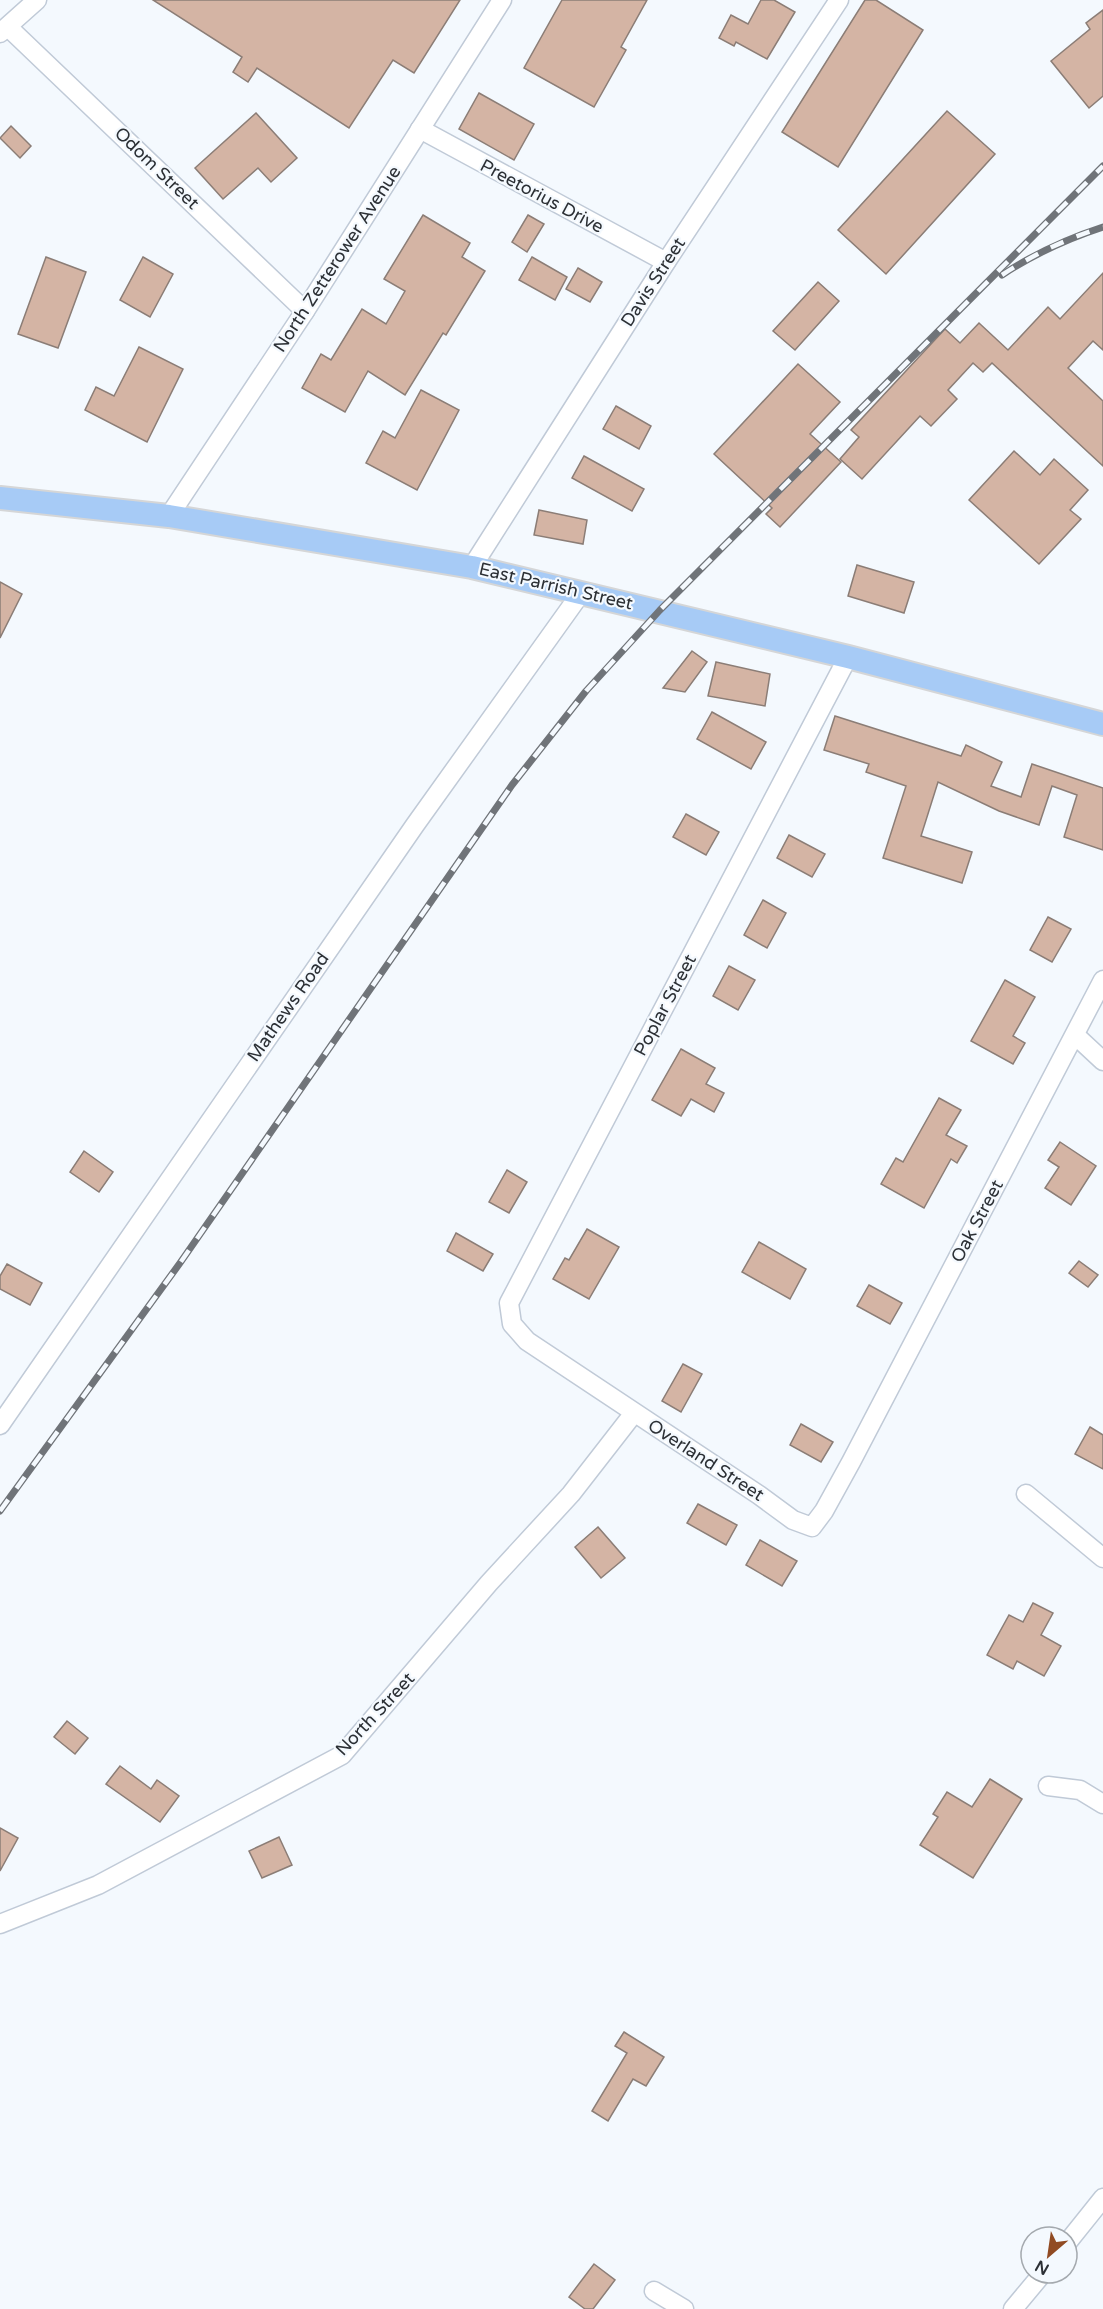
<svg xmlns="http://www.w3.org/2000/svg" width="1103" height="2309" viewBox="0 0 1103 2309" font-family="'Varela Round',sans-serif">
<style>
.building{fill:#d4b4a4;stroke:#8b7d76;stroke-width:1.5}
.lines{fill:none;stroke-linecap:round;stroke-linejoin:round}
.minor-casing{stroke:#c0cad7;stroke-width:21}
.major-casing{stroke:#d5d6d7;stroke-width:26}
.minor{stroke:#fff;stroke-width:18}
.major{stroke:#a7cbf6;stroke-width:22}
.rail-casing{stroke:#707479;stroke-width:7}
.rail{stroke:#f4f9fe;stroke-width:4.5;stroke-dasharray:14;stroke-linecap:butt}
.labels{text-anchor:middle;stroke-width:4.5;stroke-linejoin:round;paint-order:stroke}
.street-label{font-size:18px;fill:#2c3035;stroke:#f4f9fe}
</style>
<rect width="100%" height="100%" fill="#f4f9fe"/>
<g class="building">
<polygon points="153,0 460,0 414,73 393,60 349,128 257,68 248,82 233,72 242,57"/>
<polygon points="562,0 647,0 621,47 626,50 594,107 524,68"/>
<polygon points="761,0 774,0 795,12 767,59 736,42 734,46 719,38 731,15 748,24"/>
<polygon points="865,0 876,0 923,30 838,167 782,132"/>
<polygon points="1103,10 1103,96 1089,108 1051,61 1090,29 1086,23"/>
<polygon points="479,93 534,124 514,160 459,129"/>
<polygon points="947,111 995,154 886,274 838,230"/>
<polygon points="256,113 297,158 271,182 258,168 223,199 195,168"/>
<polygon points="11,126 31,146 20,158 0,138"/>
<polygon points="423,215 470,243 462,257 485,271 446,335 443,333 405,395 368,371 345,412 302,388 321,354 331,360 362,309 386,324 405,291 384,279"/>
<polygon points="528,215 544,224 527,252 512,242"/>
<polygon points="46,257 86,272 58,348 18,334"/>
<polygon points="143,257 173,274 150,317 120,300"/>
<polygon points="532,257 567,277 555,300 519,280"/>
<polygon points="578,268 602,282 590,302 566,289"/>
<polygon points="1103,273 1103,350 1093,341 1068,368 1103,401 1103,466 992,363 983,372 973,363 948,390 957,399 931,426 920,416 862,479 840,459 859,437 851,430 945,329 960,343 979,323 1008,350 1048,307 1060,319"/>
<polygon points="818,282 839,301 795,350 773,331"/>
<polygon points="139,347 183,369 147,442 85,410 96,387 114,396"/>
<polygon points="798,364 840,402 810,434 841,462 780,527 766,514 772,508 714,454"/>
<polygon points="421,390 459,410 417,490 366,463 383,431 395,438"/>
<polygon points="616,406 651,426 639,449 603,429"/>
<polygon points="1014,451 1040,475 1054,459 1088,490 1070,510 1081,519 1039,564 969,500"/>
<polygon points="584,456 644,489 632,511 572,478"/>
<polygon points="539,510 587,520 583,544 534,535"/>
<polygon points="857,565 914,582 904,613 848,596"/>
<polygon points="0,582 22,594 0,638"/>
<polygon points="692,651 707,662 685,692 663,688"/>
<polygon points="716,662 770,674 765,706 708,696"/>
<polygon points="712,712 766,742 751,769 697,739"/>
<polygon points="835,716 961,756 966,745 1002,762 991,786 1021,797 1032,764 1103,788 1103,850 1064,837 1077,795 1052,786 1039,825 999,811 938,782 921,836 972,852 962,883 883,858 906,786 866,772 869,764 824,750"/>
<polygon points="686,814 719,832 706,855 673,837"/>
<polygon points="789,835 825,854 812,877 777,858"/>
<polygon points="763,900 786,913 767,948 744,935"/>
<polygon points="1048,917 1071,929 1052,962 1030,950"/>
<polygon points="729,966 755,980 738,1010 713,996"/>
<polygon points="1005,980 1035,997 1013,1036 1025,1043 1013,1064 971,1041"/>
<polygon points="681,1049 715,1068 706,1084 724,1093 714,1112 691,1099 681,1116 652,1100"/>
<polygon points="939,1098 961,1110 946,1135 967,1146 957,1163 951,1159 924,1208 881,1184 896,1158 903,1162"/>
<polygon points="1060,1142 1096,1166 1071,1205 1045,1188 1059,1167 1048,1160"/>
<polygon points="84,1151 113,1172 99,1192 70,1172"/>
<polygon points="507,1170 527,1182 509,1213 489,1202"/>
<polygon points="587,1229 619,1247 589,1299 553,1279 565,1258 569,1260"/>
<polygon points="456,1233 493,1254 483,1271 447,1251"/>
<polygon points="759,1242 806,1269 790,1299 742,1272"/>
<polygon points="1079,1261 1098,1275 1088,1287 1069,1273"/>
<polygon points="7,1264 42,1283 30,1305 0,1289 0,1276"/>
<polygon points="869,1285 902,1303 890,1324 857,1306"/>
<polygon points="683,1364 702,1374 681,1412 662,1401"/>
<polygon points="801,1424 833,1442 821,1462 790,1445"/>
<polygon points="1090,1427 1103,1435 1103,1469 1075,1454"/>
<polygon points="698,1504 737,1525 726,1545 687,1523"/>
<polygon points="598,1527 625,1558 601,1578 575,1547"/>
<polygon points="760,1540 797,1561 782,1586 746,1565"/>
<polygon points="1033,1603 1053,1613 1041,1635 1061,1646 1044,1676 1017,1661 1013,1669 987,1655 1009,1615 1023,1622"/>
<polygon points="67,1721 88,1738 75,1754 54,1737"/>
<polygon points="120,1766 151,1789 157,1780 179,1796 160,1822 106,1784"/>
<polygon points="990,1779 1022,1799 973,1878 920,1845 938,1817 933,1814 947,1792 972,1807"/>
<polygon points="0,1828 18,1838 0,1871"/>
<polygon points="279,1837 292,1865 262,1878 249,1851"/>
<polygon points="624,2032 664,2057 646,2086 633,2079 608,2121 592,2111 627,2053 615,2046"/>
<polygon points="594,2264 615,2280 593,2309 585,2309 569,2297"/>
</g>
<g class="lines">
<defs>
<g id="minor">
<polyline points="8,27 305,311"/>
<polyline points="0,33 37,0"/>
<polyline points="420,129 666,262"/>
<polyline points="169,516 305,311 502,0"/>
<polyline points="472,567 666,262 839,0"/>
<polyline points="848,657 509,1303 512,1324 527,1341 759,1495 793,1520 812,1527 824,1511 851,1462 1103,980"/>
<polyline points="1075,1035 1103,1061"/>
<polyline points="0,1425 415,825 581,593"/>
<polyline points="1026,1494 1103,1558"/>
<polyline points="1048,1786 1080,1790 1103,1804"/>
<polyline points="0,1924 98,1885 342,1755 489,1583 571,1494 634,1413"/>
<polyline points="1067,2243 1103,2198"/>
<polyline points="654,2291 684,2309"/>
<polyline points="1013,2309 1043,2273"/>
</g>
<polyline id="major" points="0,498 169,516 472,567 848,657 1103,724"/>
</defs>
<use href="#minor" class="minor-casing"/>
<use href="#major" class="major-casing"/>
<use href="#minor" class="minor"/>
<use href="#major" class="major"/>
<defs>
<g id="rail">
<path d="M1002,275C1034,254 1066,239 1103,227"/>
<polyline points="0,1511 180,1263 512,785 586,691 660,610 1103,166"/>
</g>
</defs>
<use href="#rail" class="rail-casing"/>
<use href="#rail" class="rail"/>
</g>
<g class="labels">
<g class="street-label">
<text transform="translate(157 168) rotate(44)" y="6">Odom Street</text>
<text transform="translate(542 196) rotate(28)" y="6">Preetorius Drive</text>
<text transform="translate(337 259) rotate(-57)" y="6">North Zetterower Avenue</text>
<text transform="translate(653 282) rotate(-57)" y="6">Davis Street</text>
<text transform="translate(556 586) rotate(13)" y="6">East Parrish Street</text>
<text transform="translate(665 1005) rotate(-62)" y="6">Poplar Street</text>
<text transform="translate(288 1007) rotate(-55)" y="6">Mathews Road</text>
<text transform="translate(977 1221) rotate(-62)" y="6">Oak Street</text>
<text transform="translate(706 1460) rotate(33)" y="6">Overland Street</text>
<text transform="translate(375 1714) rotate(-47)" y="6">North Street</text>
</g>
</g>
<g transform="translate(1049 2255) rotate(209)"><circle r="28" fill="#f4f9fe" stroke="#a4a9ae" stroke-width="1.5"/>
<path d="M0-4.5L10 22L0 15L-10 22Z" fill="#914b23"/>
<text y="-9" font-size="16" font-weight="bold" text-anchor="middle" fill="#2c3035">N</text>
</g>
</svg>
